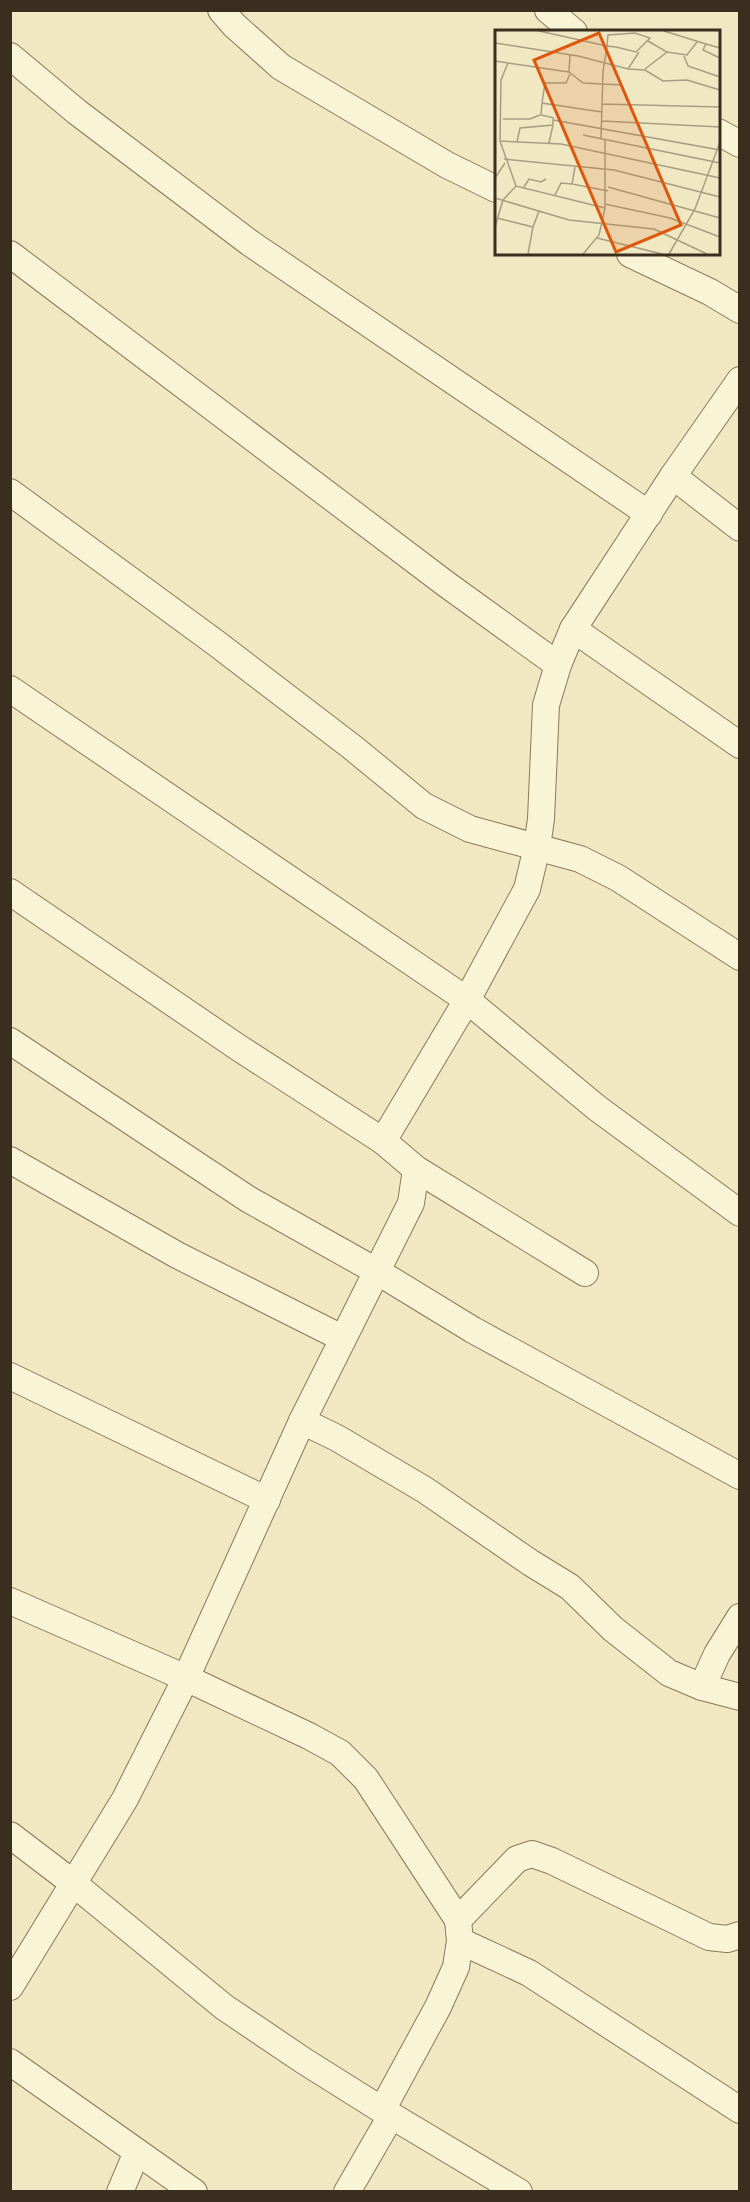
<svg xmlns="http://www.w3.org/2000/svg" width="750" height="2202" viewBox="0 0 750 2202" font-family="'IBM Plex Serif',serif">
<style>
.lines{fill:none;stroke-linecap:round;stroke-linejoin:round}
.street-casing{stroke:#8a7959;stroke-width:28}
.street{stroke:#faf4d6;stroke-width:26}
.inset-road{fill:none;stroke:#a79e81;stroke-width:1.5}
.view{fill:#df570d;fill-opacity:0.15;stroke:#df570d;stroke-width:3}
.inset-edge{fill:none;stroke:#3a2f1e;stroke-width:3}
</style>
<rect width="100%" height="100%" fill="#efe8c3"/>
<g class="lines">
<defs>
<g id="street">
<polyline points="221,10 234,25 281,67 447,165 496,189"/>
<polyline points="548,10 574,32"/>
<polyline points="10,56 77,112 250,243 649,514"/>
<polyline points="718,132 740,144"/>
<polyline points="10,254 446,584 558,665"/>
<polyline points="630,254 710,292 740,310"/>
<polyline points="673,476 740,528"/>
<polyline points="10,492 216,643 352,747 424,806 470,829 580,859 618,878 740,957"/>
<polyline points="573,629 740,745"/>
<polyline points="10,689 467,1000 597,1108 740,1213"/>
<polyline points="10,892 239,1048 383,1141 416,1169 585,1273"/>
<polyline points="10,1041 248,1199 378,1272 473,1330 740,1476"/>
<polyline points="383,1141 467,1000 527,889 537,847 541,819 546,705 558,665 573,629 673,476 740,380"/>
<polyline points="10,1160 177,1255 342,1338"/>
<polyline points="10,1376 267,1500"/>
<polyline points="302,1421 337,1438 425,1490 531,1563 570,1587 613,1629 669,1673 702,1687 740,1697"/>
<polyline points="10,1601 186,1678 309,1736 340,1753 366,1779 458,1920 460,1941 456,1967 438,2007 382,2110"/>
<polyline points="702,1687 717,1654 740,1617"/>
<polyline points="10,1835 73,1883 224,2007 304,2061 382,2110 519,2192"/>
<polyline points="458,1920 517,1859 532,1854 552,1861 709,1937 727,1939 740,1935"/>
<polyline points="460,1941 529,1973 740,2110"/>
<polyline points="10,1987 125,1799 186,1678 302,1421 411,1203 416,1169"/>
<polyline points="10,2062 194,2192"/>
<polyline points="120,2192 137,2152"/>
<polyline points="347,2192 391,2116"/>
</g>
</defs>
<use href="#street" class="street-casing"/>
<use href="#street" class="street"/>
</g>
<g transform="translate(495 30)">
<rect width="225" height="225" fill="#efe8c3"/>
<path class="inset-road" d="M44,1L112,16L121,17L141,22L155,8L140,3L113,5L112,16L108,42L106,108M169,1L211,14M0,13L83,26L133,39L144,22M225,18L211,14L208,20L225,28M172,22L192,25L202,12M75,25L74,42L88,53L127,55M189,26L193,36L225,47M0,31L74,42M13,33L6,50L5,111L66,114L225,148M133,39L150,40L168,51L192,50L225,60M150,39L172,22L153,11M75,44L71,53H50L47,73L107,82M47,73L46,85L59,88M107,74L225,77M8,89H35L45,85M107,91L225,97M88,105L225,133M5,111L21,156M22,112L25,98L58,95V90L225,120M54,113L58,95M9,129L119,140L225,167M80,137L77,154L113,161M0,148L10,133M29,157L34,149L46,152L51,149M113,157L225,188M60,165L66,153L77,154M0,168L74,190L159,199L212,224M110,174L175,188L225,207M2,188L38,197L44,181M0,197L8,170L21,156L110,178M102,208L167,224M33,224L38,197M88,224L104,205L110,178V109M174,224L200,179L225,112"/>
<path class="view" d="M104,3L186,195L121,222L39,30Z"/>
<rect width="225" height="225" class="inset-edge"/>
</g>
<rect width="750" height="2202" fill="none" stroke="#3a2f1e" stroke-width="24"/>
</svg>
